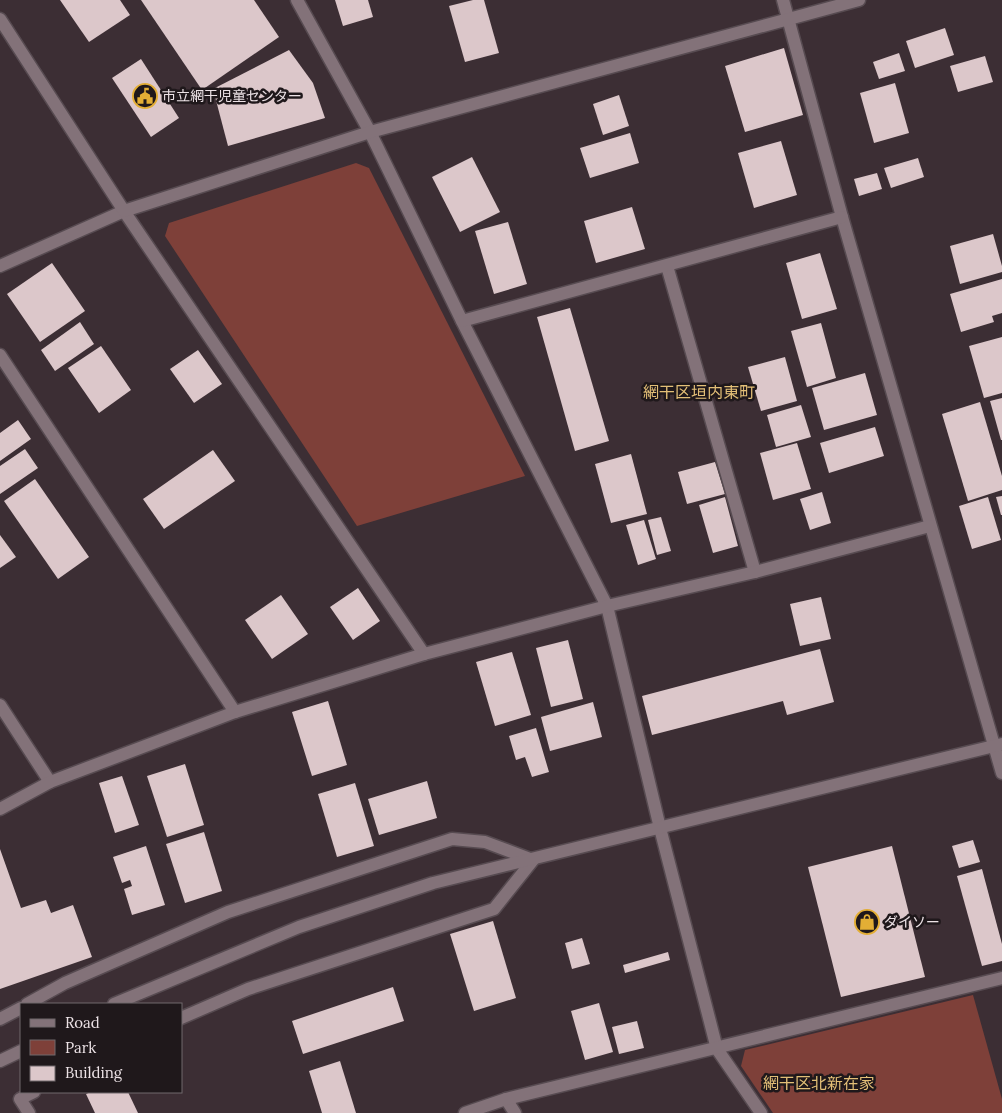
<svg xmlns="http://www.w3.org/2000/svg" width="1002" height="1113" viewBox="0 0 1002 1113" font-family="Lora,'Noto Sans JP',serif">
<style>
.green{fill:#7e4039}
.building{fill:#dcc7ca}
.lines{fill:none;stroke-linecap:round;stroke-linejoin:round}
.minor-casing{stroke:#574b51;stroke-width:15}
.tertiary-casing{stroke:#574b51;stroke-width:15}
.minor{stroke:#837279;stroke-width:12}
.tertiary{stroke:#837279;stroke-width:12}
.labels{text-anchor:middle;stroke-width:5;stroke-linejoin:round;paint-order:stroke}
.poi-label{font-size:14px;fill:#ece2e6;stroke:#1f181b;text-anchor:start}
.quarter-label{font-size:16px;fill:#e3bf77;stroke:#1f181b}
</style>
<rect width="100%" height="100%" fill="#3c2e34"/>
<g class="green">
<polygon points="356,163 369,168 525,476 357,526 165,236 169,223"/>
<polygon points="973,995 1002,1099 1002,1113 773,1113 741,1066 745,1050"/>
</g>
<g class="building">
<polygon points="60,0 120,0 130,15 89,42"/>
<polygon points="141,0 254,0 279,37 202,90"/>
<polygon points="335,0 368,0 373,17 343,26"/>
<polygon points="473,0 484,0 499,53 465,62 449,6"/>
<polygon points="945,28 954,55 915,68 906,41"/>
<polygon points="784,48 803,115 745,132 725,66"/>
<polygon points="289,50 313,83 325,118 228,146 213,89"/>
<polygon points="899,53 905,71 879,79 873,62"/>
<polygon points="985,56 993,82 958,92 950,66"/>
<polygon points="141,59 179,118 151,137 112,78"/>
<polygon points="895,83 909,133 874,143 860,93"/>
<polygon points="619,95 629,126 603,135 593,104"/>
<polygon points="630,133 639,163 590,178 580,148"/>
<polygon points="781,141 797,195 754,208 738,153"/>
<polygon points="472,157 500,212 460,232 432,177"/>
<polygon points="918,158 924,177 891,188 884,168"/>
<polygon points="877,173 882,189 859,196 854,179"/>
<polygon points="632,207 645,249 596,263 584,221"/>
<polygon points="508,222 527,284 494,294 475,231"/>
<polygon points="993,234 1002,266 1002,272 960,284 950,246"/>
<polygon points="820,253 837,309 802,319 786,263"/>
<polygon points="52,263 85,311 40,342 7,294"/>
<polygon points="1002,279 1002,313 992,316 994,322 961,332 950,294"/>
<polygon points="570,308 609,441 575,451 537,317"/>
<polygon points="80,322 94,344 55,371 41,350"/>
<polygon points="821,323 836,378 807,387 791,331"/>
<polygon points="1002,337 1002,393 984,398 969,346"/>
<polygon points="101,346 131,390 99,413 68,368"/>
<polygon points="198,350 222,384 194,403 170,369"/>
<polygon points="785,357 797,401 761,411 748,367"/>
<polygon points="865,373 877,415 824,430 812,388"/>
<polygon points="1002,398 1002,440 1001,440 990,401"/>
<polygon points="980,402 1002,476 1002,490 968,501 942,414"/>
<polygon points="801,405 811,437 776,447 767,415"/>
<polygon points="18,420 31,439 0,461 0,433"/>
<polygon points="875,427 884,456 829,473 820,443"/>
<polygon points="797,443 811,489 773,500 760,453"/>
<polygon points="25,449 38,468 0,494 0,466"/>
<polygon points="213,450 235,481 164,529 143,499"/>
<polygon points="631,454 647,514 611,523 595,464"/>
<polygon points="715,462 725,494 687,504 678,472"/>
<polygon points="35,479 89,557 58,579 4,501"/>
<polygon points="822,492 831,523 810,530 800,499"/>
<polygon points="1002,496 1002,515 1001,515 996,497"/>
<polygon points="725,497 738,546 713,553 699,505"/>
<polygon points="988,497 1001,540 972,549 959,506"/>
<polygon points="661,517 671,551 657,555 648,520"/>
<polygon points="644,520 656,559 638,565 626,525"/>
<polygon points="0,535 16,557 0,568"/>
<polygon points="358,588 380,621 353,640 330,607"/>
<polygon points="281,595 308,634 272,659 245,620"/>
<polygon points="821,597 831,639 800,646 790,604"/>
<polygon points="568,640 583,699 551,707 536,648"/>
<polygon points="820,649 834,702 787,715 783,701 652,735 642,696"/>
<polygon points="512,652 531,715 495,726 476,662"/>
<polygon points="328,701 347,765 312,776 292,712"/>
<polygon points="593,702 602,737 550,751 541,717"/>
<polygon points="536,728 549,772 532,777 525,757 516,760 509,736"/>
<polygon points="185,764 204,825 167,837 147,776"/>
<polygon points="122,776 139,825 115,833 99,783"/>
<polygon points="427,781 437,818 379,835 368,799"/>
<polygon points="355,783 374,846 337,857 318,794"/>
<polygon points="204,832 222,891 185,903 166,844"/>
<polygon points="973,840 980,862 959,868 952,846"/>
<polygon points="146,846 165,905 132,915 124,889 132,886 130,880 122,883 113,857"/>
<polygon points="892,846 925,977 841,997 808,867"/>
<polygon points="0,849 21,908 46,900 51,913 73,905 92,957 0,989"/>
<polygon points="982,869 1002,944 1002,961 982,966 957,876"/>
<polygon points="493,921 516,998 474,1011 450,934"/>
<polygon points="582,938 590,964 572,969 565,943"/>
<polygon points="668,952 670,960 625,973 623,965"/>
<polygon points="393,987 404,1021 303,1054 292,1021"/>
<polygon points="599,1003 613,1052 585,1060 571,1011"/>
<polygon points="637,1021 644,1048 619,1054 612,1027"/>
<polygon points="340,1061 356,1113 322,1113 309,1071"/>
<polygon points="91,1092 128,1092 138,1113 95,1113 86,1094"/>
</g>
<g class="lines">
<defs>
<g id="minor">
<polyline points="297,0 370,132 462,321 607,606 660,828 717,1049 761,1113"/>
<polyline points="783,0 842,217 1002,773"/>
<polyline points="0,266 124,211 424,654"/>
<polyline points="667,266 755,572"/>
<polyline points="462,321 842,217"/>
<polyline points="0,355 235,712"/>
<polyline points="0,705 50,782"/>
<polyline points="0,809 50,782 235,712 424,654 607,606 755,572 930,526"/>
<polyline points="27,1004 65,983 228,912 452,839 485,842 533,860 494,909 248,989 181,1018"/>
<polyline points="0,1019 21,1008"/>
<polyline points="506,1099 515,1113"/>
<polyline points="29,1113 20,1099 34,1092"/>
<polyline points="465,1113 506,1099 1002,978"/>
</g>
<g id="tertiary">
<polyline points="0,19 124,211 370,132 859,0"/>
<polyline points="114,1004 299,927 433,883 1002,744"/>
<polyline points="0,1061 21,1051"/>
</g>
</defs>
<use href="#minor" class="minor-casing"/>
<use href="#tertiary" class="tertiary-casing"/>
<use href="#minor" class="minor"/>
<use href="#tertiary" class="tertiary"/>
</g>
<defs>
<symbol id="civic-ring" viewBox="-11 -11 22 22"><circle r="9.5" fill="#1f181b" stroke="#e3ae35" stroke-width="1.5"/><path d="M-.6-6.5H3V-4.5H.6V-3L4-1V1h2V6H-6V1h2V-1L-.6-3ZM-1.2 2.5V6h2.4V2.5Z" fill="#e3ae35"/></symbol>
<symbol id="shop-ring" viewBox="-11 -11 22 22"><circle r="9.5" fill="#1f181b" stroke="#e3ae35" stroke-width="1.5"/><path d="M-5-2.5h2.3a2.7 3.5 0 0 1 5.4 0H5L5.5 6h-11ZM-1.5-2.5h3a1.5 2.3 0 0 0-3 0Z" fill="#e3ae35"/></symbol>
</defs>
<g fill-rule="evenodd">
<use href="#civic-ring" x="131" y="82" width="28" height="28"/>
<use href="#shop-ring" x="853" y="908" width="28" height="28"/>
</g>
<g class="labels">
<g class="poi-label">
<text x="162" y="101">市立網干児童センター</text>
<text x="884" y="927">ダイソー</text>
</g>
<g class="quarter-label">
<text x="699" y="398">網干区垣内東町</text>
<text x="819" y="1089">網干区北新在家</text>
</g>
</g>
<rect x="20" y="1003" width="162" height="90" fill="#1f181b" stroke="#71696c"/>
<rect x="30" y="1019" width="25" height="8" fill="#837279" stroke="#71696c"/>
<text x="65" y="1028" font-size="15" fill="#ece2e6">Road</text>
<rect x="30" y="1040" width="25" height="15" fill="#7e4039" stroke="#71696c"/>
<text x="65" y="1053" font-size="15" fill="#ece2e6">Park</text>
<rect x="30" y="1066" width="25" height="15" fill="#dcc7ca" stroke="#71696c"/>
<text x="65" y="1078" font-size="15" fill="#ece2e6">Building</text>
</svg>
